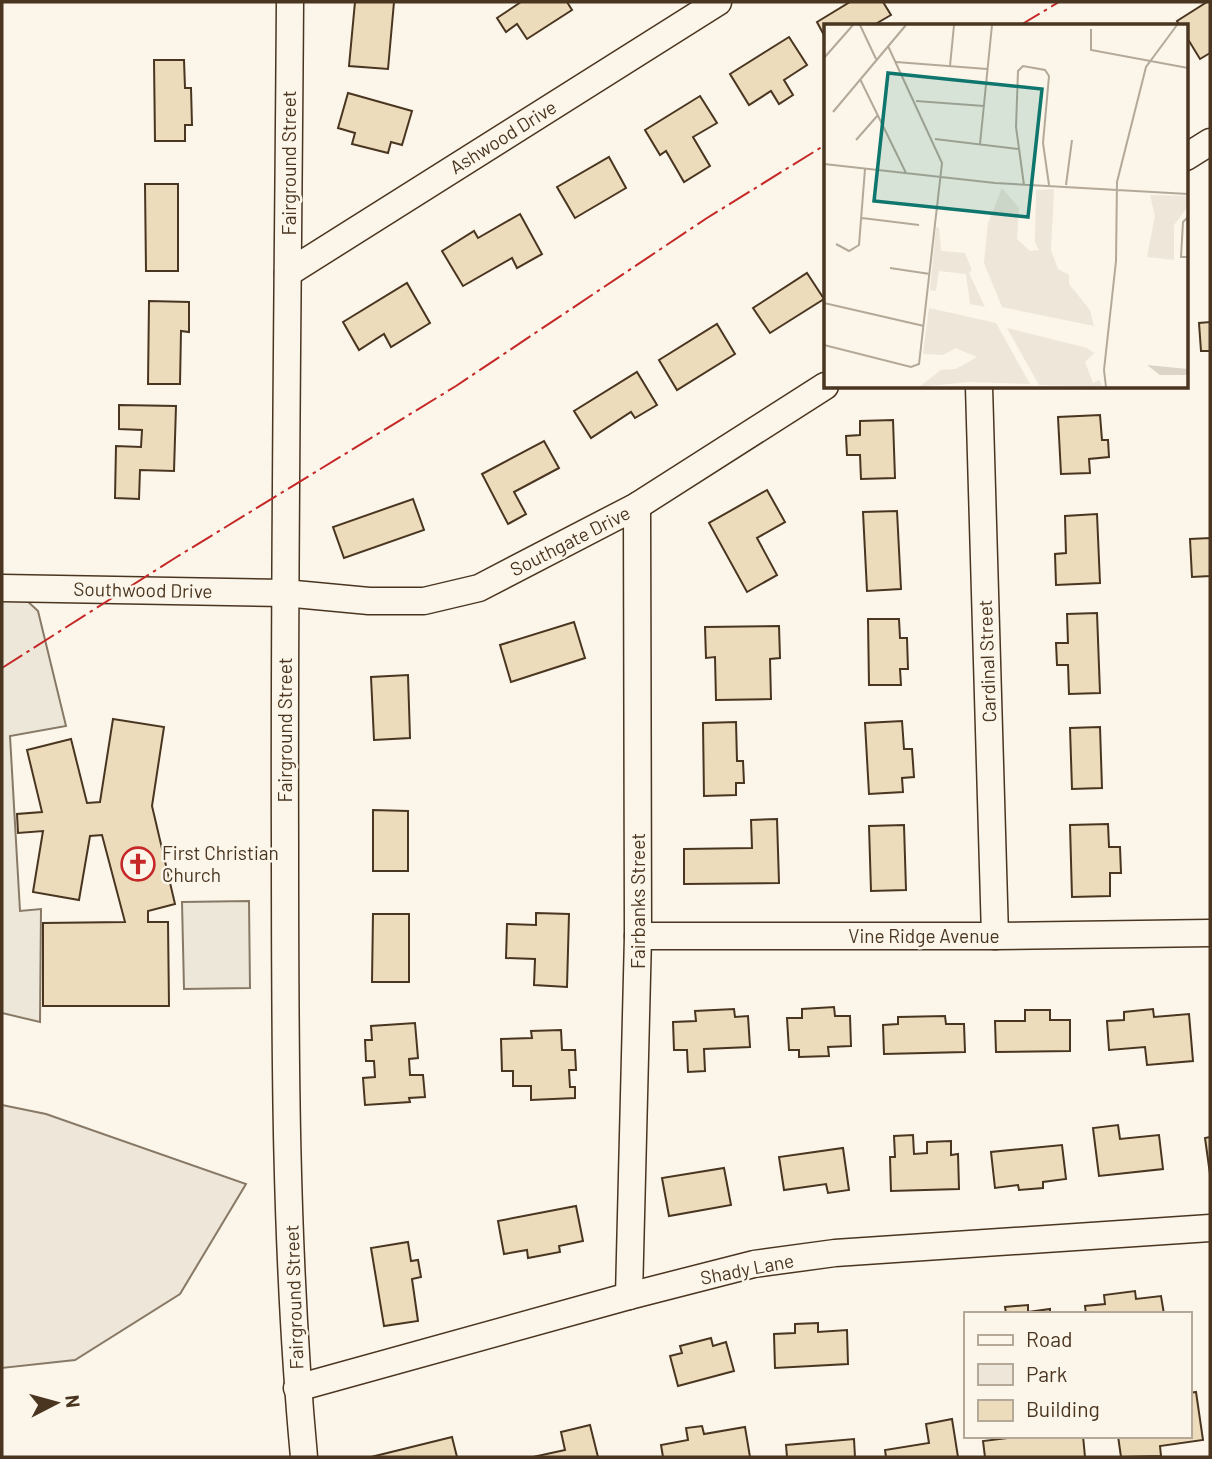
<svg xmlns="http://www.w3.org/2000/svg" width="1212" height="1459" viewBox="0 0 1212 1459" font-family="Barlow,sans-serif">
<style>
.green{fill:#ede6d9;stroke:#887966;stroke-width:2}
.parking{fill:#ede7d9;stroke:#887966;stroke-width:2}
.building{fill:#ecdcbc;stroke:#4a3520;stroke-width:2}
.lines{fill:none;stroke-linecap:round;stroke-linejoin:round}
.minor-casing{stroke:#4a3520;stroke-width:29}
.minor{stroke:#fbf6e9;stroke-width:26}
.power{stroke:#c62828;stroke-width:2;stroke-dasharray:24 5 3.5 5;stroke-linecap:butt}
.labels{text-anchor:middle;stroke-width:5;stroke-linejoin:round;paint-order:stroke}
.street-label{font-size:19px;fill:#4a3520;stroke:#fbf6e9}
.poi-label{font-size:19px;fill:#4a3520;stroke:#fbf6e9;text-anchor:start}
.inset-road{fill:none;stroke:#b4a999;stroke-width:2}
.view{fill:#0f766e;fill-opacity:0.15;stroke:#0f766e;stroke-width:3.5}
.inset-edge{fill:none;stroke:#4a3520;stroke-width:3.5}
</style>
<rect width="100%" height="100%" fill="#fbf6e9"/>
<polygon class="green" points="2,1105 46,1114 246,1184 180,1294 75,1360 2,1368"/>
<g class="parking">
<polygon points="2,597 24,598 38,611 66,726 10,736 20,911 41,909 40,1022 2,1013"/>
<polygon points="249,901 250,988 184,989 182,902"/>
</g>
<g class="building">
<polygon points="355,2 394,2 388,69 349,66"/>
<polygon points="521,2 567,2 572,10 527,39 517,24 506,32 497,18"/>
<polygon points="850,2 883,2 891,15 872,26 825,26 825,37 817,22"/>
<polygon points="1207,2 1210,2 1210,53 1200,59 1186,36 1186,26 1180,26 1177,21"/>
<polygon points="789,37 807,65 784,80 793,95 779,104 771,91 749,105 730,74"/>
<polygon points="154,60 184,60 185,88 191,88 192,125 185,125 185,141 155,141"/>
<polygon points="348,93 412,111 402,145 391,142 388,153 352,144 355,133 338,128"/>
<polygon points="700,96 717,123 693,137 710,166 684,182 666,151 660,155 645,130"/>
<polygon points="609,157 626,188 575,218 557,187"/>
<polygon points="145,184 178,184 178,271 146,271"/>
<polygon points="520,214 542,254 517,268 512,258 463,286 442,251 474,231 478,238"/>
<polygon points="807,273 824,299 770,333 753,308"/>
<polygon points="407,283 430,323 391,347 384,334 359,350 343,322"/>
<polygon points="149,301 189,302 189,332 181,331 180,384 148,384"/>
<polygon points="1210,322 1210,351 1201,351 1199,323"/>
<polygon points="717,324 735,354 677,390 659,360"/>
<polygon points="637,372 657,405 635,418 631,412 591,438 574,411"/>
<polygon points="119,405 176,406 174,471 140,470 139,499 115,498 116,446 141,447 142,430 119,429"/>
<polygon points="1100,415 1102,440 1108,440 1109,457 1089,459 1090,473 1061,474 1058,417"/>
<polygon points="893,420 895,478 861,479 860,455 847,455 846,436 860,435 860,421"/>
<polygon points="544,441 559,468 514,492 526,514 508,524 482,474"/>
<polygon points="767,490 785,522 757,538 777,575 747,592 709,523"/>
<polygon points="413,499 424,530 344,558 333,527"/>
<polygon points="897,511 901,589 867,591 863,512"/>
<polygon points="1097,514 1100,583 1056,585 1055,554 1066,553 1065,516"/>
<polygon points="1210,538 1210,576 1192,577 1190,539"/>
<polygon points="1097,613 1100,693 1069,694 1068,665 1057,665 1056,643 1068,643 1067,614"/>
<polygon points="868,619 899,619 900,638 907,638 908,669 900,669 901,685 869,685"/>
<polygon points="574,622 585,658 511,682 500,645"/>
<polygon points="779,626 780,658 770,659 771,699 716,700 715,657 706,658 705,627"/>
<polygon points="408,675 410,738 374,740 371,677"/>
<polygon points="113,719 164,727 152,806 175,904 148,911 148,922 168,922 169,1006 43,1006 43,923 125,922 102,835 90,836 79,900 33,892 43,831 18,833 17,814 42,812 27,750 71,739 87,803 100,802"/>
<polygon points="902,721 904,749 912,749 914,777 902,778 903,792 869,794 865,723"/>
<polygon points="736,722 737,761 743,761 744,783 736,783 736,795 704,796 703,723"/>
<polygon points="1100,727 1102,788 1072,789 1070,728"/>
<polygon points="373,810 408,811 408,871 373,871"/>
<polygon points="777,819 779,883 684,884 684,849 752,848 751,820"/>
<polygon points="1108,824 1109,847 1120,847 1121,873 1110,873 1110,896 1072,897 1070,825"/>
<polygon points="904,825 906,890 871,891 869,826"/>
<polygon points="536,913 569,914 567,987 534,985 535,959 506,958 507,924 536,925"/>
<polygon points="373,914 409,914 409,982 372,982"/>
<polygon points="834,1007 835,1016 850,1016 851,1046 828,1047 829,1056 799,1057 799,1050 789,1050 787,1018 802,1018 802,1009"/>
<polygon points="734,1009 735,1017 748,1016 750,1047 704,1049 705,1071 688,1072 687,1050 674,1050 673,1022 696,1021 695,1011"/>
<polygon points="1153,1009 1154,1017 1189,1014 1193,1061 1147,1065 1145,1047 1109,1050 1107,1021 1124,1020 1124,1012"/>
<polygon points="1025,1010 1050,1010 1050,1020 1070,1020 1070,1051 996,1052 995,1021 1025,1021"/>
<polygon points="945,1016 946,1024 964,1024 965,1052 884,1054 883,1025 898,1024 898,1017"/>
<polygon points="415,1023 418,1058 409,1059 410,1075 423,1075 425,1097 409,1098 410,1102 365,1105 363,1078 375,1077 374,1061 366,1061 365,1040 372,1040 371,1026"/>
<polygon points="561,1030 562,1050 575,1050 576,1070 569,1070 570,1087 575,1087 575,1098 531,1100 531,1086 513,1086 513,1071 502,1071 501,1039 532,1038 531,1031"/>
<polygon points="1118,1125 1120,1139 1159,1135 1163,1169 1099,1176 1093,1128"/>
<polygon points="913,1135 914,1154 927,1153 927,1142 951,1141 951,1155 958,1154 959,1189 891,1191 890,1157 895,1157 894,1136"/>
<polygon points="1210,1137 1210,1174 1205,1138"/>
<polygon points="1062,1145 1066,1179 1043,1182 1043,1188 1019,1190 1018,1185 995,1188 991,1152"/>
<polygon points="843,1148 849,1190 828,1193 826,1184 784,1190 779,1157"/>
<polygon points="724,1168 731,1205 669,1216 662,1178"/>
<polygon points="576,1206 583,1241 559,1246 560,1252 528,1258 527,1250 504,1254 498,1221"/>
<polygon points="408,1242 411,1261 418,1260 421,1277 412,1279 418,1321 384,1326 371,1248"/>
<polygon points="1135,1291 1136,1299 1161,1296 1164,1314 1086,1314 1085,1306 1105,1304 1104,1295"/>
<polygon points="1028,1305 1028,1312 1050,1309 1050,1314 1002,1314 1006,1313 1005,1307"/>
<polygon points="818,1323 818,1332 847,1330 848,1364 775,1368 774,1334 795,1333 795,1324"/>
<polygon points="711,1338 713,1346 726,1342 734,1371 678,1386 670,1356 682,1353 680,1346"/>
<polygon points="1196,1392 1203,1440 1160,1446 1161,1456 1121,1457 1118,1436 1189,1436 1189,1393"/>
<polygon points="952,1419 958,1457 886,1457 885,1450 929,1443 926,1424"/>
<polygon points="590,1425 598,1457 533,1457 565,1450 561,1432"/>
<polygon points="702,1426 704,1434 745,1427 750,1457 663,1457 661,1445 688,1440 686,1428"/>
<polygon points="1025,1436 1083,1436 1085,1457 985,1457 983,1441"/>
<polygon points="452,1437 457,1457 371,1457"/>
<polygon points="854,1439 855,1457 787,1457 786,1445"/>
</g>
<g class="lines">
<defs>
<g id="minor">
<path d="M290,2C288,282 284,563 285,843C285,1048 285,1253 304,1457"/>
<polyline points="1186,157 1210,142"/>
<polyline points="288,273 718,2"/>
<polyline points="979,387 995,936"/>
<polyline points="2,588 284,593 369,601 424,601 479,588 637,506 825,386"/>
<polyline points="638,936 995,936 1210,933"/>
<polyline points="629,1296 638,936 637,506"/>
<polyline points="297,1388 629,1296 754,1264 835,1253 1210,1228"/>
</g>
</defs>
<use href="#minor" class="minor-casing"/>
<use href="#minor" class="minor"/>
<g class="power">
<polyline points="1019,26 1059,2"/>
<polyline points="2,668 175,558 456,386 707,218 825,145"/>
</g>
</g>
<defs>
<symbol id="church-ring" viewBox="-11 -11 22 22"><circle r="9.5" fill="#fbf6e9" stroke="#c62828" stroke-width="1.5"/><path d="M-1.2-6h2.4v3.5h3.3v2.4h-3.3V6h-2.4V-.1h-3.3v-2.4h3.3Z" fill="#c62828"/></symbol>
</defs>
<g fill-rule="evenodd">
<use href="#church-ring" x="119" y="845" width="38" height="38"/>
</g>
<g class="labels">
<g class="street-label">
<text transform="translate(503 137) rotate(-32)" y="7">Ashwood Drive</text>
<text transform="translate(289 163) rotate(-90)" y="7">Fairground Street</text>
<text transform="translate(570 541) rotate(-27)" y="7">Southgate Drive</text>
<text transform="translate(143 590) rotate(1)" y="7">Southwood Drive</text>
<text transform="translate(987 661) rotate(-92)" y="7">Cardinal Street</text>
<text transform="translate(285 730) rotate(-90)" y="7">Fairground Street</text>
<text transform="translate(638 901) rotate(-90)" y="7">Fairbanks Street</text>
<text x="924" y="943">Vine Ridge Avenue</text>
<text transform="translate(747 1269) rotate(-11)" y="7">Shady Lane</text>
<text transform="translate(294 1297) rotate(-92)" y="7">Fairground Street</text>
</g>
<g class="poi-label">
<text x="162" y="860">First Christian<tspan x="162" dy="22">Church</tspan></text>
</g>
</g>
<g transform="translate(824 24)">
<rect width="364" height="364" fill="#fbf6e9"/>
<path d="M178,164L195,184L193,215L206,227L215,226L211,218L212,166L230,165L227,226L234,245L245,251V260L266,286L270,302L178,283L160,239L164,199ZM326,171L364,172V182L350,201V236L323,233L331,192ZM112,203L115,204L117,227L141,229L148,246L145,249L161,283L146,280L142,250L115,247L112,267L106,266ZM105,284L172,299L206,360L144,358L95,363L117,346L132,345L153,333L132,324L119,331L99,330ZM183,304L263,324L270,329L261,338L269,359L275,356L279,363L215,361Z" fill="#ede6d9"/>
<path d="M323,341L364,345V351H336Z" fill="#dcd4c6"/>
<path class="inset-road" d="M36,1L52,35M267,5V26L364,44M0,34L29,1M72,38L163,45M126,42L130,1M36,55L82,149M92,77L160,82M9,88L82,1M111,115L194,125M32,116L54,91M156,120L168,1M0,140L171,159L364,170M200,161L192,103L194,47L199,42L221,46L225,52L219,119L225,161M242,161L248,116M364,193L359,198L357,233H364M38,194L95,201M12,220L25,227L35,221L41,145M66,244L106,250M0,279L100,302M0,321L87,343L95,340L118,139L64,22M282,363L280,346L292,237L293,158L322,43L353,1"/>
<path class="view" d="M64,49L218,65L204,193L50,177Z"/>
<rect width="364" height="364" class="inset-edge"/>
</g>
<rect width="1212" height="1459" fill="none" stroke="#4a3520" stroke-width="7"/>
<rect x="964" y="1312" width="228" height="126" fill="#fbf6e9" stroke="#b4a999" stroke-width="2"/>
<rect x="978" y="1335" width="35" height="10" fill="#fbf6e9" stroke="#b4a999" stroke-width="2"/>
<text x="1026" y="1347" font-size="21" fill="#4a3520">Road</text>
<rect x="978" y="1364" width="35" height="21" fill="#ede6d9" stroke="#b4a999" stroke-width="2"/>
<text x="1026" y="1382" font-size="21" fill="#4a3520">Park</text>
<rect x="978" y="1400" width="35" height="21" fill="#ecdcbc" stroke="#b4a999" stroke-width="2"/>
<text x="1026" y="1417" font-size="21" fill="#4a3520">Building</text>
<g transform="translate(56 1403) rotate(84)" stroke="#fbf6e9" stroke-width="5" paint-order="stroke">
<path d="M0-5L12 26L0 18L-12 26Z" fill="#4a3520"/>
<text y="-10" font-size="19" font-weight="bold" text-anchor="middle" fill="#4a3520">N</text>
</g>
</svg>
